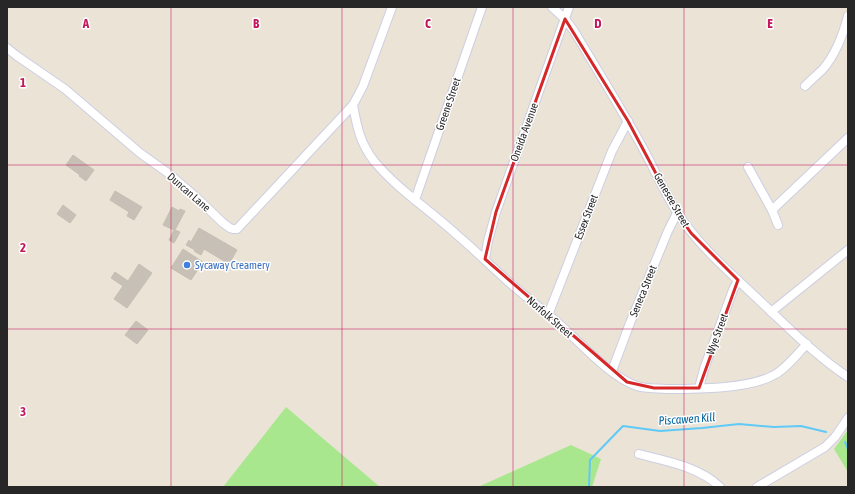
<svg xmlns="http://www.w3.org/2000/svg" width="855" height="494" viewBox="0 0 855 494" font-family="'Asap Condensed',sans-serif">
<style>
.green{fill:#a9e78e}
.lines{fill:none;stroke-linecap:round;stroke-linejoin:round}
.stream{stroke:#60caf7;stroke-width:2}
.building{fill:#c6c0b7;stroke:#c6bfb1}
.minor-casing{stroke:#cccfe2;stroke-width:10}
.minor{stroke:#fff;stroke-width:8}
.marked{fill:none;stroke:#d62828;stroke-width:3;stroke-linejoin:round}
.grid{fill:none;stroke:#c2185b;stroke-width:1;stroke-opacity:0.55}
.shop-dot{fill:#3f7fe0;stroke:#fff;stroke-width:1.5}
.labels{text-anchor:middle;stroke-width:3;stroke-linejoin:round;paint-order:stroke}
.street-label{font-size:11px;fill:#272727;stroke:#fff}
.shop-label{font-size:11px;fill:#366cbe;stroke:#fff;text-anchor:start}
.water-label{font-size:12px;font-style:italic;fill:#04649e;stroke:#fff}
.grid-label{font-size:13px;text-anchor:middle;font-weight:bold;fill:#c2185b;stroke:#fff;stroke-width:3;stroke-linejoin:round;paint-order:stroke}
</style>
<rect width="100%" height="100%" fill="#ebe3d6"/>
<g class="green">
<polygon points="286,407 380,487 223,487"/>
<polygon points="848,430 848,472 834,449"/>
<polygon points="571,445 601,459 592,487 478,487"/>
</g>
<g class="lines">
<g class="stream">
<polyline points="845,442 848,449"/>
<polyline points="589,487 590,460 623,426 660,431 702,428 739,424 774,427 801,426 826,432"/>
</g>
</g>
<g class="building">
<polygon points="73,155 94,170 86,181 79,176 80,175 66,165"/>
<polygon points="115,191 142,207 134,220 127,216 129,212 110,200"/>
<polygon points="63,205 76,215 70,223 57,214"/>
<polygon points="172,207 179,211 180,209 185,211 175,230 180,232 174,243 169,240 174,230 163,225"/>
<polygon points="199,228 237,250 229,264 204,249 201,255 194,251 195,250 186,245 189,240 191,242"/>
<polygon points="183,249 203,262 191,280 171,268"/>
<polygon points="139,264 152,273 127,308 114,299 123,286 111,278 115,272 128,281"/>
<polygon points="136,321 148,330 137,344 125,335"/>
</g>
<g class="lines">
<defs>
<g id="minor">
<path d="M552,7L565,19L574,31C596,68 619,105 640,143C653,166 663,190 677,212C699,247 732,274 761,302C789,328 816,356 848,377"/>
<polyline points="7,48 17,56 65,89 140,153 168,173 196,197 223,223 230,228 233,229 237,229 353,105 363,86 392,7"/>
<path d="M805,86C811,80 817,75 823,69C836,54 843,35 848,16"/>
<path d="M353,105C357,127 360,143 374,161C398,190 430,210 457,235C476,251 493,268 511,284C526,297 542,309 557,322C579,341 610,377 637,386C646,389 657,388 667,389C696,389 749,389 774,375C786,369 797,354 807,344"/>
<polyline points="748,167 772,210 778,225"/>
<polyline points="415,200 482,7"/>
<polyline points="772,210 848,138"/>
<polyline points="485,259 488,241 496,212 569,7"/>
<polyline points="771,312 848,250"/>
<polyline points="548,315 612,151 628,121"/>
<polyline points="612,371 630,323 668,231 677,213"/>
<polyline points="699,388 704,369 733,290 738,280"/>
<path d="M639,454C666,461 700,467 720,487"/>
<polyline points="757,487 825,447 835,437 848,418"/>
</g>
</defs>
<use href="#minor" class="minor-casing"/>
<use href="#minor" class="minor"/>
</g>
<path class="marked" d="M565,19L628,121L677,213L691,233L738,280L699,388H654L627,382L485,259L496,212Z"/>
<path class="grid" d="M171,7V487M342,7V487M513,7V487M684,7V487M7,165H848M7,329H848"/>
<circle class="shop-dot" cx="187" cy="265" r="4"/>
<g class="labels">
<g class="street-label">
<text transform="translate(448 104) rotate(-71)" y="4">Greene Street</text>
<text transform="translate(524 132) rotate(-70)" y="4">Oneida Avenue</text>
<text transform="translate(189 192) rotate(41)" y="4">Duncan Lane</text>
<text transform="translate(672 200) rotate(60)" y="4">Genesee Street</text>
<text transform="translate(586 217) rotate(-69)" y="4">Essex Street</text>
<text transform="translate(643 291) rotate(-68)" y="4">Seneca Street</text>
<text transform="translate(550 317) rotate(41)" y="4">Norfolk Street</text>
<text transform="translate(717 334) rotate(-70)" y="4">Wye Street</text>
</g>
<g class="shop-label">
<text x="195" y="269">Sycaway Creamery</text>
</g>
<g class="water-label">
<text transform="translate(687 419) rotate(-4)" y="4">Piscawen Kill</text>
</g>
</g>
<g class="grid-label">
<text x="86" y="28">A</text>
<text x="256" y="28">B</text>
<text x="428" y="28">C</text>
<text x="598" y="28">D</text>
<text x="770" y="28">E</text>
<text x="23" y="87">1</text>
<text x="23" y="252">2</text>
<text x="23" y="416">3</text>
</g>
<rect width="855" height="494" fill="none" stroke="#272727" stroke-width="16"/>
</svg>
